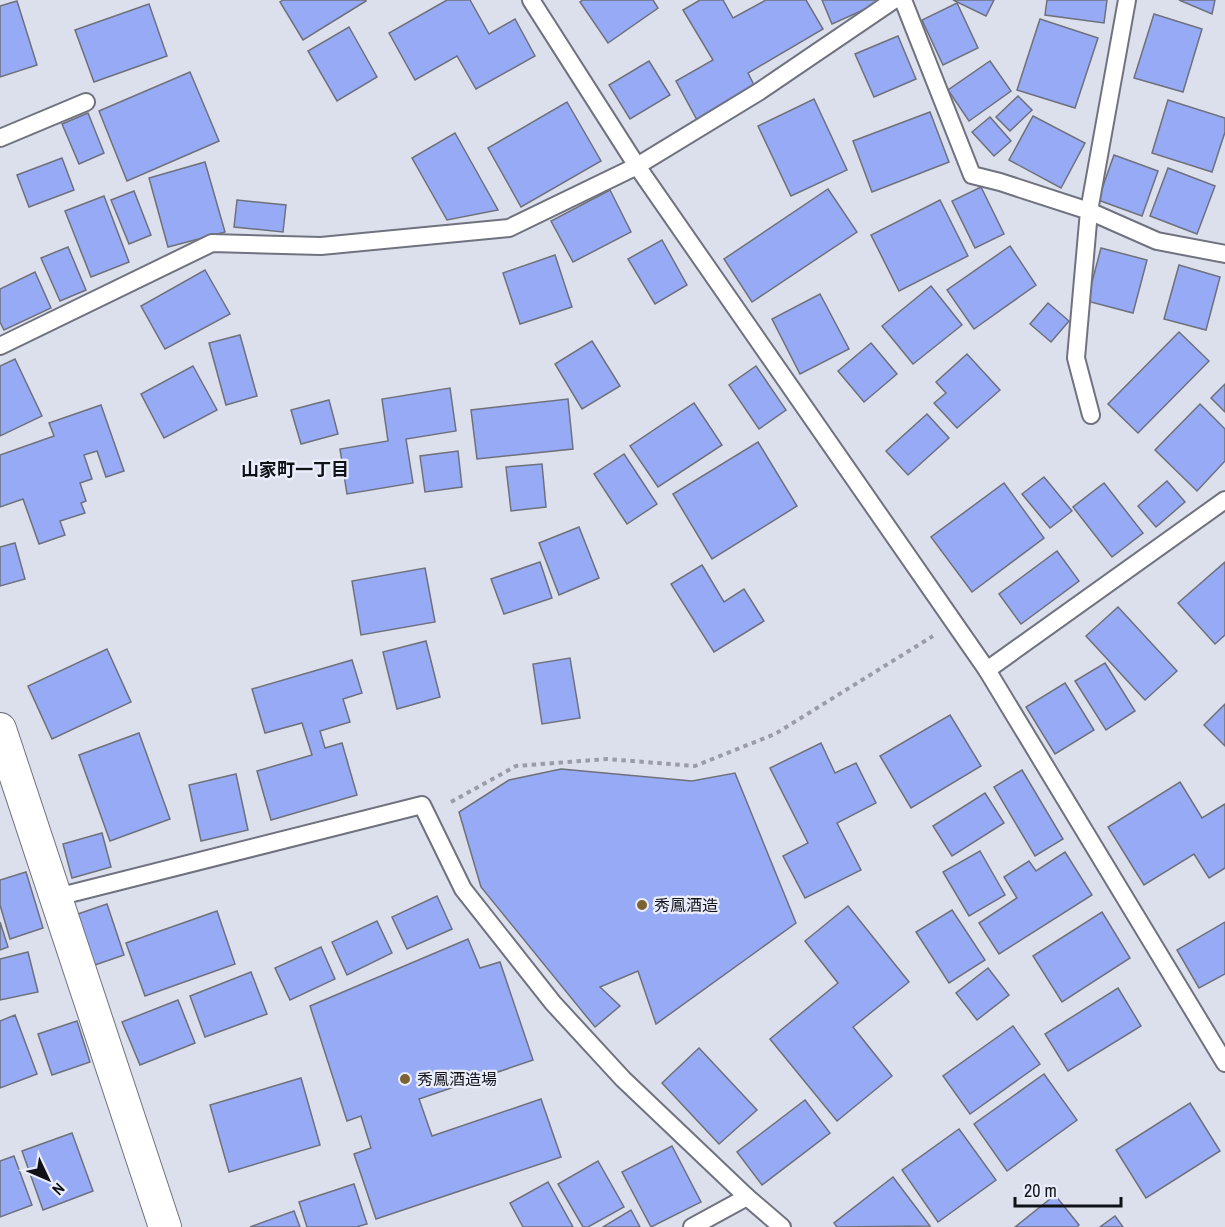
<svg xmlns="http://www.w3.org/2000/svg" width="1225" height="1227" viewBox="0 0 1225 1227" font-family="'Archivo Narrow','Noto Sans JP',sans-serif">
<style>
.building{fill:#97aaf6;stroke:#6e717c;stroke-width:1.5}
.lines{fill:none;stroke-linecap:round;stroke-linejoin:round}
.lane-casing{stroke:#70737f;stroke-width:20}
.street-casing{stroke:#70737f;stroke-width:34}
.path{stroke:#9a9da7;stroke-width:4;stroke-dasharray:4.5 4.5;stroke-linecap:butt}
.lane{stroke:#fff;stroke-width:16}
.street{stroke:#fff;stroke-width:32}
.poi-dot{fill:#7d6234;stroke:#eaedfb;stroke-width:2}
.labels{text-anchor:middle;stroke-width:4.5;stroke-linejoin:round;paint-order:stroke}
.poi-label{font-size:16px;fill:#111217;stroke:#eaedfb;text-anchor:start}
.neighbourhood-label{font-size:18px;font-weight:bold;fill:#111217;stroke:#eaedfb}
</style>
<rect width="100%" height="100%" fill="#dce0ed"/>
<g class="building">
<polygon points="283,0 366,0 366,1 303,40 280,2"/>
<polygon points="447,0 470,0 489,34 515,19 535,56 476,89 457,56 415,80 389,33"/>
<polygon points="583,0 653,0 658,8 608,43 580,2"/>
<polygon points="700,0 723,0 733,18 766,0 806,0 823,29 748,73 755,87 697,120 676,81 713,60 683,10"/>
<polygon points="822,0 878,0 879,3 832,24"/>
<polygon points="953,0 994,0 986,16"/>
<polygon points="1047,0 1107,0 1104,23 1045,15"/>
<polygon points="1179,0 1215,0 1212,14"/>
<polygon points="17,1 37,65 0,77 0,6"/>
<polygon points="957,3 978,48 943,65 922,20"/>
<polygon points="149,4 167,56 94,82 75,30"/>
<polygon points="1154,14 1202,29 1183,92 1134,78"/>
<polygon points="1040,19 1098,38 1075,108 1017,90"/>
<polygon points="349,27 377,77 337,101 308,51"/>
<polygon points="898,36 916,79 874,97 855,54"/>
<polygon points="649,61 670,95 630,119 609,85"/>
<polygon points="990,61 1011,91 969,121 948,90"/>
<polygon points="190,72 219,141 127,181 99,111"/>
<polygon points="1018,96 1032,110 1010,131 996,117"/>
<polygon points="814,99 847,170 791,196 758,126"/>
<polygon points="1168,100 1225,118 1225,132 1212,172 1152,153"/>
<polygon points="567,102 601,161 521,207 488,148"/>
<polygon points="930,112 949,162 872,192 853,141"/>
<polygon points="88,113 104,153 79,164 62,124"/>
<polygon points="1033,116 1085,143 1061,188 1009,160"/>
<polygon points="990,117 1011,141 994,156 972,132"/>
<polygon points="455,133 498,210 447,220 412,158"/>
<polygon points="1114,155 1158,171 1142,216 1098,200"/>
<polygon points="62,158 74,190 29,207 17,175"/>
<polygon points="205,162 225,232 168,247 149,178"/>
<polygon points="1168,168 1215,186 1197,234 1150,216"/>
<polygon points="981,187 1004,234 975,248 952,201"/>
<polygon points="828,189 857,232 752,302 724,259"/>
<polygon points="610,190 631,232 573,262 551,221"/>
<polygon points="134,191 151,235 129,244 111,200"/>
<polygon points="104,196 129,262 91,277 65,211"/>
<polygon points="237,200 286,205 283,232 234,227"/>
<polygon points="940,200 968,256 899,291 871,235"/>
<polygon points="662,240 687,285 655,304 628,259"/>
<polygon points="1010,246 1036,285 974,329 947,290"/>
<polygon points="68,247 86,290 60,301 41,258"/>
<polygon points="1101,248 1147,260 1133,313 1087,301"/>
<polygon points="555,255 572,307 520,324 503,273"/>
<polygon points="1179,265 1220,277 1206,330 1164,319"/>
<polygon points="205,270 230,314 165,349 141,306"/>
<polygon points="35,272 51,308 4,330 0,322 0,289"/>
<polygon points="931,286 962,325 913,364 882,326"/>
<polygon points="820,294 849,349 800,374 772,319"/>
<polygon points="1048,303 1069,321 1051,342 1030,324"/>
<polygon points="1179,332 1209,361 1138,433 1108,404"/>
<polygon points="240,335 257,396 226,405 209,343"/>
<polygon points="592,341 620,386 582,409 555,364"/>
<polygon points="871,343 897,374 864,402 838,371"/>
<polygon points="967,354 1000,390 957,428 934,403 946,393 936,382"/>
<polygon points="15,359 42,416 0,436 0,366"/>
<polygon points="193,366 217,410 164,438 141,394"/>
<polygon points="756,366 786,410 759,429 729,385"/>
<polygon points="1225,384 1225,412 1211,398"/>
<polygon points="450,388 456,431 406,439 413,483 347,494 340,449 388,441 382,399"/>
<polygon points="568,399 573,449 477,459 471,410"/>
<polygon points="329,400 338,434 301,444 291,410"/>
<polygon points="694,403 722,445 658,487 630,446"/>
<polygon points="1200,404 1225,429 1225,461 1197,491 1155,450"/>
<polygon points="101,405 124,471 106,477 97,451 84,455 92,479 80,483 86,501 81,503 85,513 60,521 65,535 39,544 23,499 0,507 0,455 54,436 49,423"/>
<polygon points="927,414 949,438 908,475 886,451"/>
<polygon points="758,442 797,506 712,559 673,494"/>
<polygon points="458,451 462,487 425,492 420,456"/>
<polygon points="624,454 657,504 627,524 594,474"/>
<polygon points="542,464 546,507 511,511 506,467"/>
<polygon points="1044,477 1072,511 1050,528 1022,494"/>
<polygon points="1167,481 1185,502 1156,527 1138,506"/>
<polygon points="1004,483 1044,538 972,592 931,537"/>
<polygon points="1104,483 1143,533 1112,557 1073,507"/>
<polygon points="579,527 599,578 559,595 539,543"/>
<polygon points="15,543 25,579 0,586 0,547"/>
<polygon points="1057,551 1079,581 1021,624 999,594"/>
<polygon points="540,562 552,598 504,614 491,579"/>
<polygon points="1225,562 1225,635 1215,644 1178,603"/>
<polygon points="702,565 724,602 744,589 764,621 714,652 671,584"/>
<polygon points="425,568 435,622 361,635 352,581"/>
<polygon points="1118,607 1177,671 1145,700 1086,636"/>
<polygon points="426,641 440,697 397,709 383,652"/>
<polygon points="107,649 131,702 52,739 28,686"/>
<polygon points="570,658 580,718 542,724 533,664"/>
<polygon points="352,660 362,693 343,699 350,722 320,731 325,748 342,743 357,795 271,820 257,771 312,755 302,723 265,733 252,689"/>
<polygon points="1105,663 1135,711 1106,730 1075,681"/>
<polygon points="1065,683 1094,730 1055,754 1026,707"/>
<polygon points="1225,704 1225,746 1204,725"/>
<polygon points="950,715 981,766 911,808 880,756"/>
<polygon points="139,733 170,819 110,841 79,755"/>
<polygon points="821,743 835,773 856,763 876,803 837,823 861,870 805,898 783,856 808,843 770,768"/>
<polygon points="561,769 692,781 735,773 796,923 656,1024 638,971 600,987 620,1006 595,1027 481,887 459,812 509,780"/>
<polygon points="1022,770 1063,839 1035,856 994,787"/>
<polygon points="236,774 248,830 201,841 189,785"/>
<polygon points="1180,782 1202,818 1225,804 1225,868 1209,878 1194,854 1144,885 1108,827"/>
<polygon points="985,793 1004,823 952,856 933,826"/>
<polygon points="102,833 111,867 72,878 63,844"/>
<polygon points="980,851 1005,895 969,916 943,872"/>
<polygon points="1065,852 1092,895 999,954 979,923 1017,898 1004,877 1029,861 1036,871"/>
<polygon points="26,872 43,928 10,939 0,905 0,880"/>
<polygon points="437,896 452,929 407,949 392,917"/>
<polygon points="107,904 124,955 89,967 72,916"/>
<polygon points="848,906 909,982 853,1027 892,1076 837,1121 770,1039 838,983 805,941"/>
<polygon points="952,910 985,960 949,983 916,932"/>
<polygon points="217,911 235,964 145,996 126,943"/>
<polygon points="1102,912 1130,958 1062,1002 1033,956"/>
<polygon points="377,921 392,953 347,975 332,942"/>
<polygon points="0,922 8,947 0,950"/>
<polygon points="1225,922 1225,974 1199,988 1177,950"/>
<polygon points="468,939 480,968 500,962 533,1060 419,1099 432,1136 541,1099 561,1157 376,1219 354,1154 371,1148 361,1116 347,1121 310,1006"/>
<polygon points="321,947 335,979 290,1000 275,968"/>
<polygon points="28,952 38,992 0,1000 0,959"/>
<polygon points="988,968 1009,995 977,1020 956,993"/>
<polygon points="251,972 267,1014 205,1037 190,996"/>
<polygon points="1118,988 1141,1026 1068,1071 1045,1034"/>
<polygon points="178,1000 195,1043 140,1065 122,1022"/>
<polygon points="15,1015 37,1074 0,1088 0,1021"/>
<polygon points="77,1021 90,1062 52,1075 38,1034"/>
<polygon points="1013,1026 1040,1064 970,1114 943,1076"/>
<polygon points="699,1048 757,1110 719,1144 662,1083"/>
<polygon points="1044,1074 1077,1120 1007,1171 974,1124"/>
<polygon points="301,1078 320,1145 229,1172 210,1105"/>
<polygon points="805,1100 830,1133 762,1185 737,1152"/>
<polygon points="1190,1103 1220,1151 1146,1198 1116,1150"/>
<polygon points="959,1129 996,1180 938,1222 902,1170"/>
<polygon points="72,1133 93,1191 43,1210 22,1151"/>
<polygon points="672,1146 701,1202 651,1227 622,1172"/>
<polygon points="14,1156 32,1205 0,1217 0,1161"/>
<polygon points="598,1161 624,1207 588,1227 583,1227 558,1184"/>
<polygon points="893,1177 930,1226 837,1227 834,1223"/>
<polygon points="548,1182 573,1227 523,1227 510,1203"/>
<polygon points="354,1184 367,1224 356,1227 307,1227 299,1202"/>
<polygon points="1055,1195 1079,1225 1077,1227 1015,1227"/>
<polygon points="631,1210 640,1227 603,1227"/>
<polygon points="294,1211 300,1227 250,1227"/>
<polygon points="1115,1216 1123,1227 1100,1227"/>
</g>
<g class="lines">
<defs>
<g id="lane">
<polyline points="531,0 637,166 987,670 1225,1063"/>
<polyline points="903,0 972,175 1000,182 1089,211 1076,358 1091,415"/>
<polyline points="1127,0 1089,211 1157,241 1225,254"/>
<polyline points="0,138 86,102"/>
<polyline points="0,346 212,243 321,246 509,228 637,166 760,91 894,0"/>
<polyline points="987,670 1225,500"/>
<polyline points="57,897 422,805 463,889 553,1003 623,1079 747,1197 782,1227"/>
<polyline points="692,1227 747,1197"/>
</g>
<polyline id="street" points="0,729 165,1227"/>
</defs>
<use href="#lane" class="lane-casing"/>
<use href="#street" class="street-casing"/>
<polyline class="path" points="451,802 516,766 607,759 695,766 775,734 933,636"/>
<use href="#lane" class="lane"/>
<use href="#street" class="street"/>
</g>
<g class="poi-dot">
<circle cx="642" cy="905" r="6"/>
<circle cx="405" cy="1079" r="6"/>
</g>
<g class="labels">
<g class="poi-label">
<text x="654" y="911">秀鳳酒造</text>
<text x="417" y="1085">秀鳳酒造場</text>
</g>
<g class="neighbourhood-label">
<text x="295" y="476">山家町一丁目</text>
</g>
</g>
<g transform="translate(48 1179) rotate(134)" stroke="#eaedfb" stroke-width="4.5" paint-order="stroke">
<path d="M0-4.5L10 22L0 15L-10 22Z" fill="#111217"/>
<text y="-9" font-size="16" font-weight="bold" text-anchor="middle" fill="#111217">N</text>
</g>
<path d="M1015 1197v9h106v-9" fill="none" stroke="#111217" stroke-width="3"/>
<text x="1024" y="1197" font-size="18" fill="#111217" stroke="#eaedfb" stroke-width="4.5" paint-order="stroke">20 m</text>
</svg>
